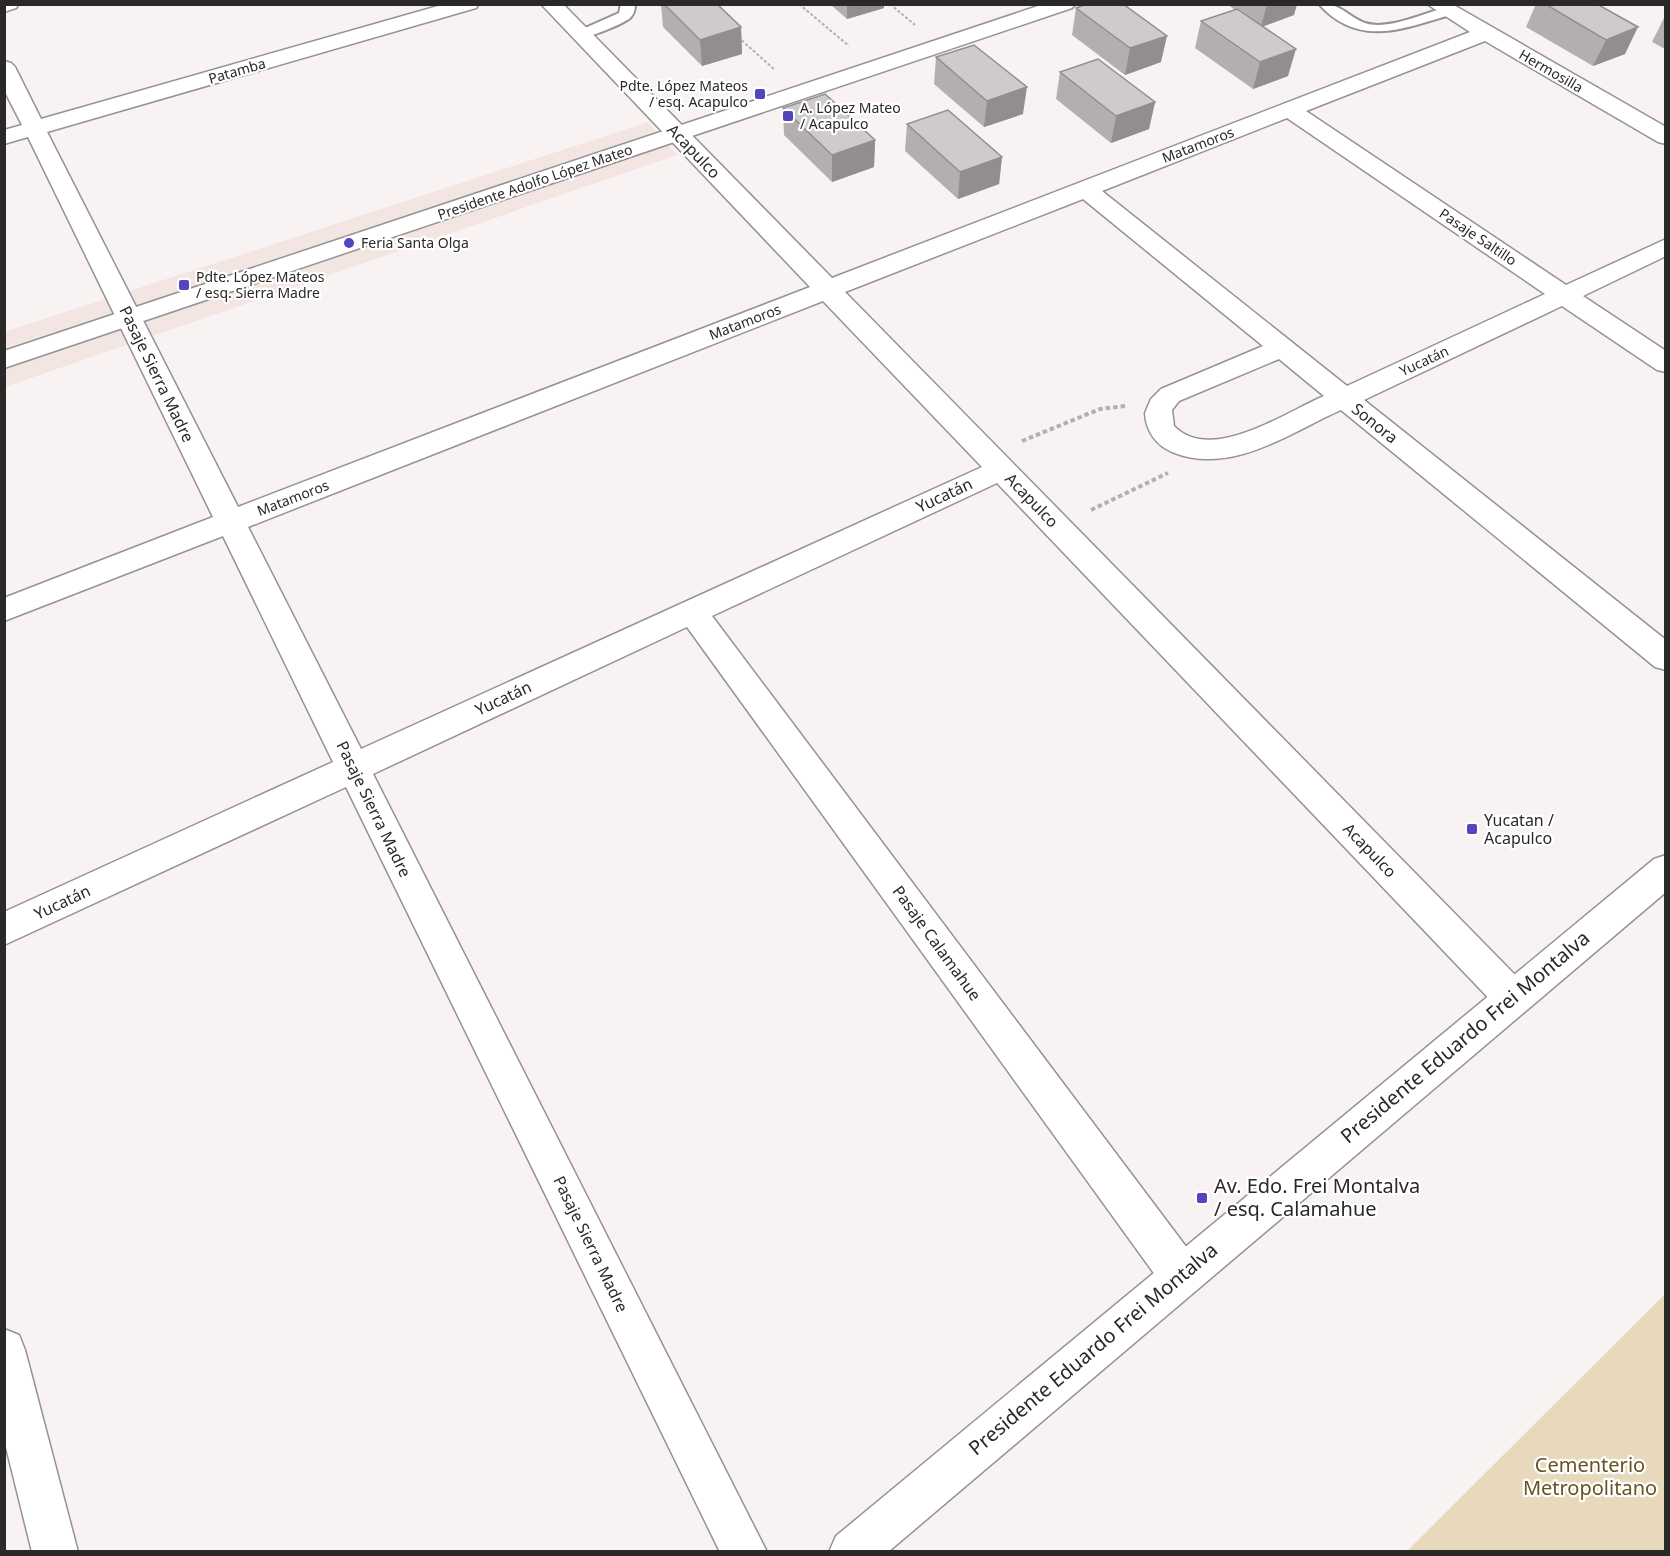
<svg xmlns="http://www.w3.org/2000/svg" width="1670" height="1556" viewBox="0 0 1670 1556" font-family="'Noto Sans',sans-serif">
<style>
.built{fill:#f3e6e2}
.green{fill:#e8d9bd}
.lines{fill:none;stroke-linecap:round;stroke-linejoin:round}
.service-casing{stroke:#969291;stroke-width:4}
.minor-casing{stroke:#969291;stroke-width:3}
.tertiary-casing{stroke:#969291;stroke-width:3}
.path-far1{stroke:#b3afae;stroke-width:2;stroke-dasharray:3 2;stroke-linecap:butt}
.path{stroke:#b3afae;stroke-width:4;stroke-dasharray:4.5 3;stroke-linecap:butt}
.service{fill:#fff;fill-rule:evenodd}
.minor{fill:#fff;fill-rule:evenodd}
.tertiary{fill:#fff;fill-rule:evenodd}
.wall{fill:#b3afaf}
.shaded-wall{fill:#928e8e}
.building{fill:#d0cbcb;stroke:#928e8e;stroke-width:1.5}
.poi-dot{fill:#5345bd;stroke:#fff;stroke-width:2}
.labels{text-anchor:middle;stroke-width:4.5;stroke-linejoin:round;paint-order:stroke}
.far-street-label{font-size:14px;fill:#2a2928;stroke:#fff}
.far-poi-label{font-size:14px;fill:#2a2928;stroke:#fff;text-anchor:start}
.street-label{font-size:16px;fill:#2a2928;stroke:#fff}
.poi-label{font-size:16px;fill:#2a2928;stroke:#fff;text-anchor:start}
.near-street-label{font-size:20px;fill:#2a2928;stroke:#fff}
.near-poi-label{font-size:20px;fill:#2a2928;stroke:#fff;text-anchor:start}
.near-park-label{font-size:20px;fill:#675222;stroke:#fff}
</style>
<rect width="100%" height="100%" fill="#f8f3f2"/>
<polygon class="built" points="648,122 677,155 5,387 4,332"/>
<polygon class="green" points="1665,1294 1665,1551 1407,1551"/>
<g class="lines">
<defs>
<g id="service">
<path d="M621,4H635C635,10 634,14 630,18C623,24 585,40 576,38L574,35L576,32L619,13Z"/>
<path d="M1319,4C1343,4 1345,15 1365,23C1388,31 1426,12 1448,7L1455,11L1453,14C1405,28 1359,49 1319,4Z"/>
</g>
<g id="minor">
<polygon points="4,4 19,4 16,8 4,12"/>
<path d="M445,4H479L476,8L47,132L238,507L810,287L541,4H563L832,278L1470,32L1427,4H1452L1666,127V144L1658,142L1485,41L1306,111L1566,285L1666,239V256L1583,296L1666,351V372L1657,370L1562,306L1364,400L1666,640V670L1655,667L1341,410C1289,433 1231,476 1172,452C1156,445 1146,431 1145,413L1151,399L1161,389L1263,346L1083,199L845,292L1525,985L1530,997L1525,1009L1512,1014L1499,1009L997,483L712,616L1196,1260L1202,1275L1196,1290L1181,1296L1166,1290L687,627L373,774L767,1552H720L346,787L4,945V912L333,762L223,536L4,621V598L213,517L28,137L4,144V130L22,125L4,90V61L11,63L15,67L41,119ZM1287,118L1545,294L1347,386L1102,191ZM823,301L982,467L361,749L248,527ZM1279,359L1324,396C1284,413 1211,464 1174,426L1172,410L1179,401Z"/>
<polygon points="4,1329 19,1335 25,1350 78,1552 32,1552 4,1439"/>
</g>
<g id="tertiary">
<polygon points="1044,4 1075,4 1072,8 4,368 4,351"/>
<polygon points="1666,855 1666,892 888,1552 829,1552 836,1536 1654,859"/>
</g>
</defs>
<use href="#service" class="service-casing"/>
<use href="#minor" class="minor-casing"/>
<use href="#tertiary" class="tertiary-casing"/>
<g class="path-far1">
<polyline points="799,4 849,46"/>
<polyline points="890,4 915,25"/>
<polyline points="738,37 775,70"/>
</g>
<g class="path">
<polyline points="1022,441 1100,409 1125,406"/>
<polyline points="1091,510 1168,473"/>
</g>
<use href="#service" class="service"/>
<use href="#minor" class="minor"/>
<use href="#tertiary" class="tertiary"/>
</g>
<g class="wall">
<polygon points="661,4 717,4 741,27 742,54 702,66 663,27"/>
<polygon points="830,4 884,4 884,8 847,19"/>
<polygon points="1227,4 1297,4 1294,15 1262,27 1288,76 1253,89 1195,48 1201,21 1235,10"/>
<polygon points="1536,4 1597,4 1625,54 1593,66 1526,27"/>
<polygon points="1076,8 1161,62 1125,75 1072,35"/>
<polygon points="1665,16 1665,49 1652,42"/>
<polygon points="936,57 1023,114 984,127 934,84"/>
<polygon points="1060,72 1155,102 1149,129 1111,143 1056,99"/>
<polygon points="783,108 875,140 874,167 832,182 784,135"/>
<polygon points="907,124 1002,157 999,184 958,199 905,151"/>
</g>
<g class="shaded-wall">
<polygon points="847,4 884,4 884,8 847,19"/>
<polygon points="1267,4 1297,4 1294,15 1261,27"/>
<polygon points="741,27 742,54 702,66 700,40"/>
<polygon points="1638,27 1625,54 1593,66 1606,40"/>
<polygon points="1167,36 1161,62 1125,75 1130,48"/>
<polygon points="1296,49 1288,76 1253,89 1260,62"/>
<polygon points="1027,87 1023,114 984,127 987,101"/>
<polygon points="1155,102 1149,129 1111,143 1116,116"/>
<polygon points="875,140 874,167 832,182 832,155"/>
<polygon points="1002,157 999,184 958,199 960,172"/>
</g>
<g class="building">
<polygon points="664,4 717,4 741,27 700,40"/>
<polygon points="1087,4 1123,4 1167,36 1130,48 1076,8"/>
<polygon points="1545,4 1597,4 1638,27 1606,40"/>
<polygon points="1237,9 1296,49 1260,62 1201,21"/>
<polygon points="974,45 1027,87 987,101 936,57"/>
<polygon points="1098,59 1155,102 1116,116 1060,72"/>
<polygon points="825,94 875,140 832,155 783,108"/>
<polygon points="948,110 1002,157 960,172 907,124"/>
</g>
<g class="poi-dot">
<rect x="754" y="88" width="12" height="12" rx="3"/>
<rect x="782" y="110" width="12" height="12" rx="3"/>
<circle cx="349" cy="243" r="6"/>
<rect x="178" y="279" width="12" height="12" rx="3"/>
<rect x="1466" y="823" width="12" height="12" rx="3"/>
<rect x="1196" y="1192" width="12" height="12" rx="3"/>
</g>
<g class="labels">
<g class="far-street-label">
<text transform="translate(237 71) rotate(-16)" y="5">Patamba</text>
<text transform="translate(1551 71) rotate(30)" y="5">Hermosilla</text>
<text transform="translate(1198 145) rotate(-21)" y="5">Matamoros</text>
<text transform="translate(535 182) rotate(-19)" y="5">Presidente Adolfo López Mateo</text>
<text transform="translate(1478 237) rotate(34)" y="5">Pasaje Saltillo</text>
<text transform="translate(745 322) rotate(-21)" y="5">Matamoros</text>
<text transform="translate(1424 361) rotate(-25)" y="5">Yucatán</text>
<text transform="translate(293 498) rotate(-21)" y="5">Matamoros</text>
</g>
<g class="far-poi-label">
<text x="748" y="91" text-anchor="end">Pdte. López Mateos<tspan x="748" dy="16">/ esq. Acapulco</tspan></text>
<text x="800" y="113">A. López Mateo<tspan x="800" dy="16">/ Acapulco</tspan></text>
<text x="361" y="248">Feria Santa Olga</text>
<text x="196" y="282">Pdte. López Mateos<tspan x="196" dy="16">/ esq. Sierra Madre</tspan></text>
</g>
<g class="street-label">
<text transform="translate(694 151) rotate(46)" y="6">Acapulco</text>
<text transform="translate(157 374) rotate(64)" y="6">Pasaje Sierra Madre</text>
<text transform="translate(1375 423) rotate(39)" y="6">Sonora</text>
<text transform="translate(944 495) rotate(-25)" y="6">Yucatán</text>
<text transform="translate(1032 500) rotate(46)" y="6">Acapulco</text>
<text transform="translate(503 698) rotate(-25)" y="6">Yucatán</text>
<text transform="translate(374 809) rotate(64)" y="6">Pasaje Sierra Madre</text>
<text transform="translate(1370 850) rotate(46)" y="6">Acapulco</text>
<text transform="translate(62 902) rotate(-25)" y="6">Yucatán</text>
<text transform="translate(937 943) rotate(54)" y="6">Pasaje Calamahue</text>
<text transform="translate(591 1244) rotate(64)" y="6">Pasaje Sierra Madre</text>
</g>
<g class="poi-label">
<text x="1484" y="826">Yucatan /<tspan x="1484" dy="18">Acapulco</tspan></text>
</g>
<g class="near-street-label">
<text transform="translate(1465 1037) rotate(-40)" y="7">Presidente Eduardo Frei Montalva</text>
<text transform="translate(1093 1349) rotate(-40)" y="7">Presidente Eduardo Frei Montalva</text>
</g>
<g class="near-poi-label">
<text x="1214" y="1193">Av. Edo. Frei Montalva<tspan x="1214" dy="23">/ esq. Calamahue</tspan></text>
</g>
<g class="near-park-label">
<text x="1590" y="1472">Cementerio<tspan x="1590" dy="23">Metropolitano</tspan></text>
</g>
</g>
<rect width="1670" height="1556" fill="none" stroke="#2a2928" stroke-width="12"/>
</svg>
